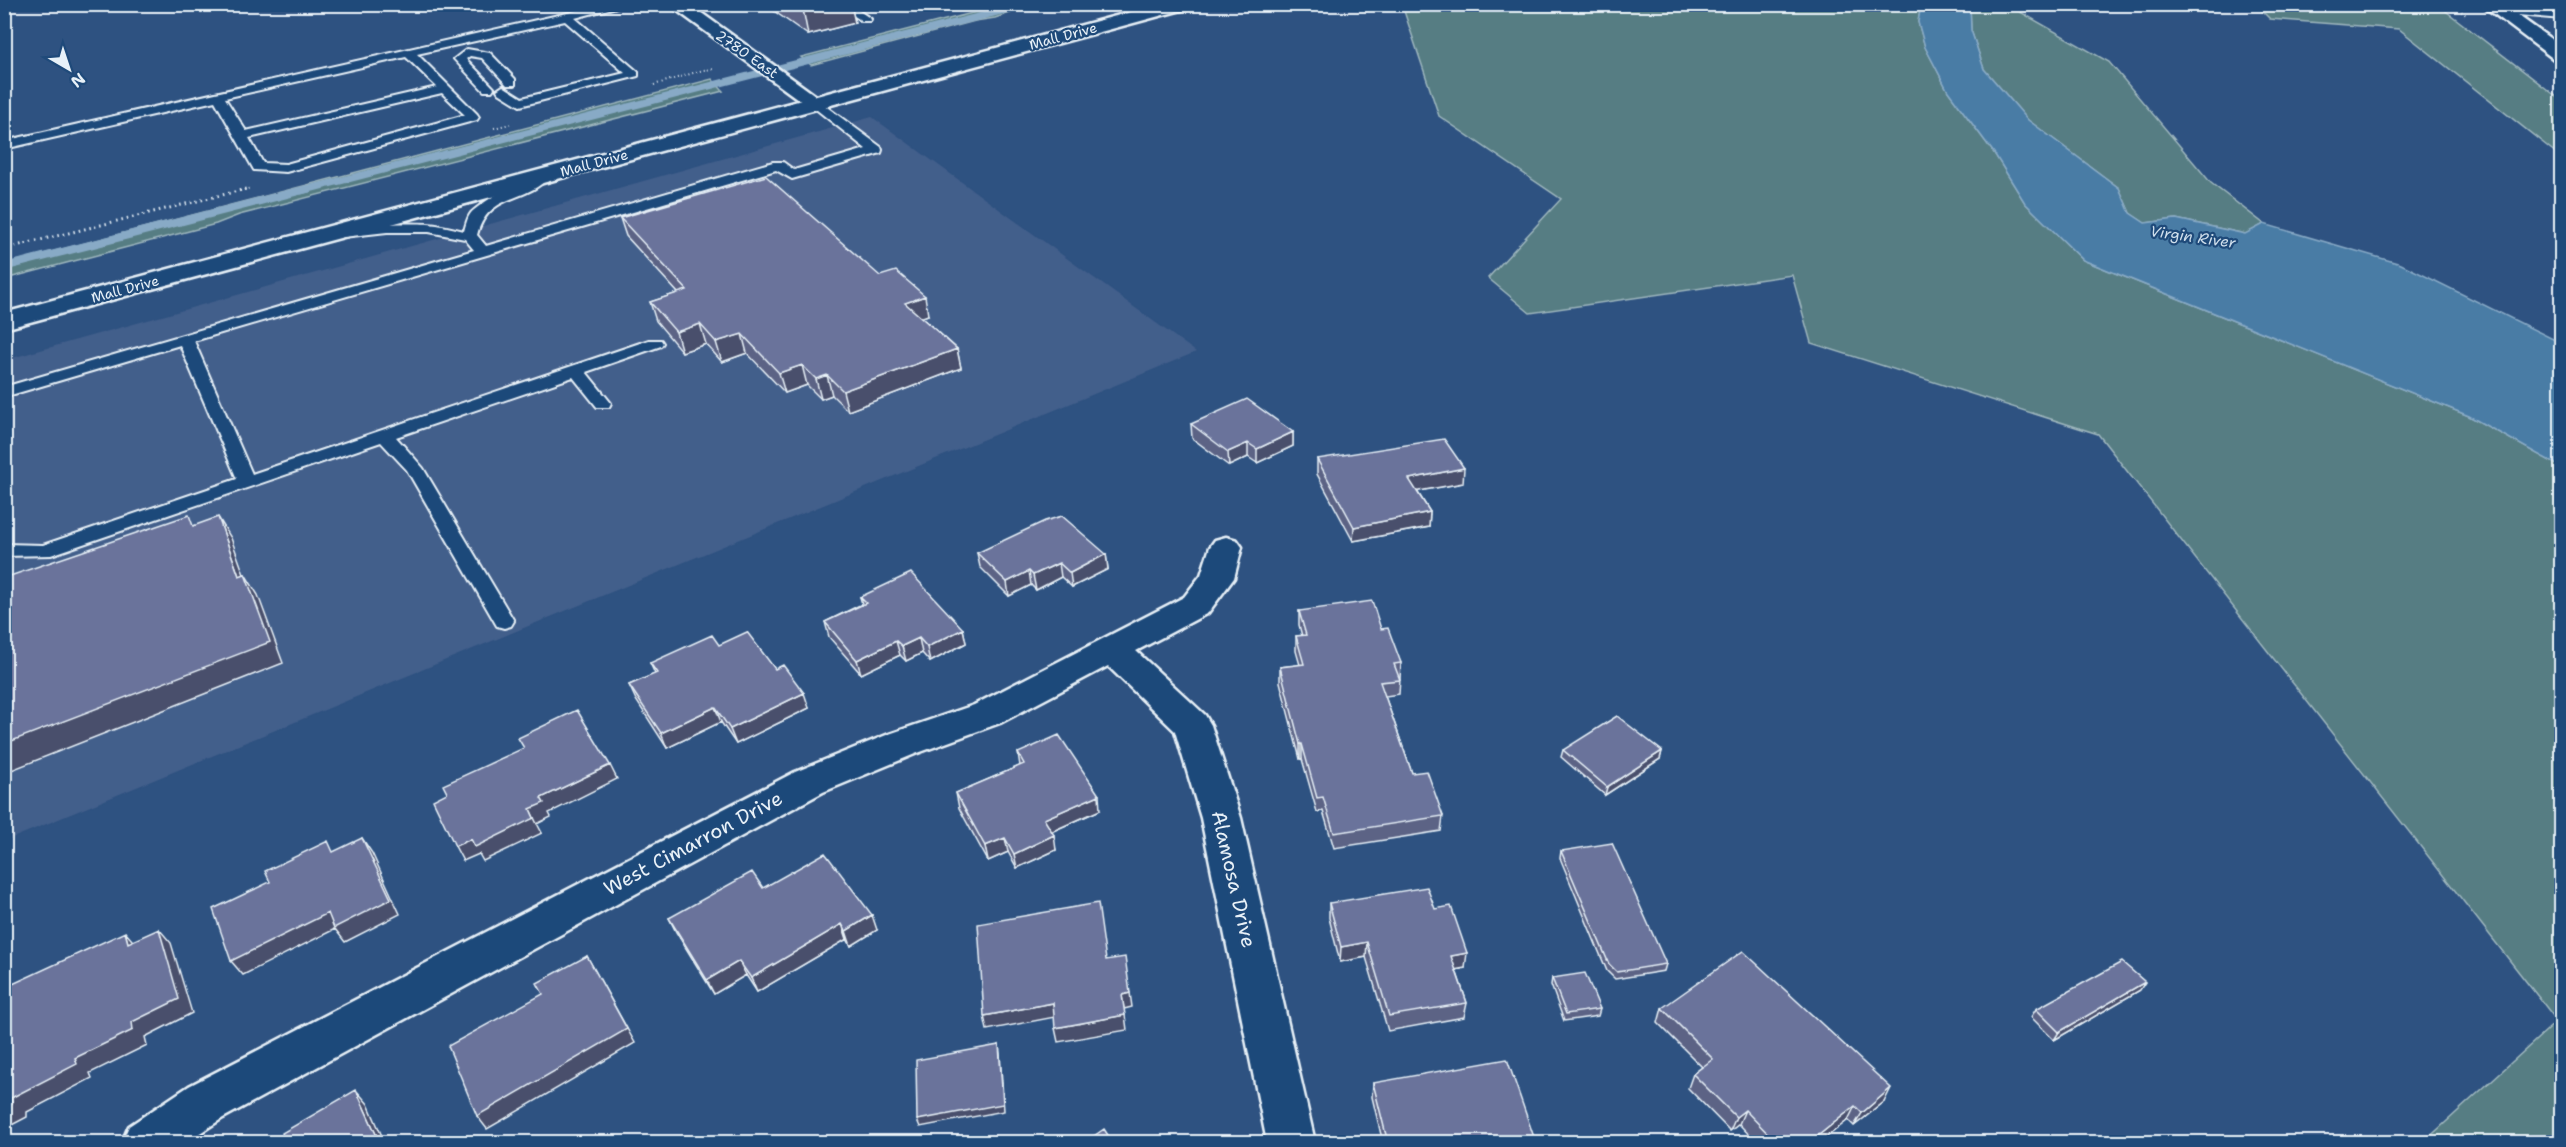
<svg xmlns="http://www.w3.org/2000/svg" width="2566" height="1147" font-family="'Shantell Sans',sans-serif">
<rect width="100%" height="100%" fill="#2e5281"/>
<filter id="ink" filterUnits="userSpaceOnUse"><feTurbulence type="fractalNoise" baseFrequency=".0167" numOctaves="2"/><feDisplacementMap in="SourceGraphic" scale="12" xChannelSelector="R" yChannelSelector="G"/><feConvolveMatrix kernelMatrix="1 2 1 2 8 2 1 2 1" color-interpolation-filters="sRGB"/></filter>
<g filter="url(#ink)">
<path fill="#435f8b" d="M872,117l324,235 -1191,489v-481z"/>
<path fill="#567d83" stroke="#9fb7be" stroke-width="1.5" d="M1007,4l49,1 -34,4 -27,9 -20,3 -164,44 -10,-8z
M1970,4l38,1 101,57 102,121 53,41 -18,10 -70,-15 -31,4 -15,-10 -11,-25 -91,-68 -44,-51 -13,-39z
M1402,5h519l-3,17 7,25 23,44 46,62 31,50 58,57 386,156 92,51v675h-137l133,-121 -459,-587 -287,-91 -19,-68 -262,38 -42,-35 73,-79 -122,-83z
M2256,5h182l123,95v57l-162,-128 -129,-10z
M712,79l11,12 -484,124 -23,9 -211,55v-15z"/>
<path fill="#487ba5" stroke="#88aac6" stroke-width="1.5" d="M1921,5h49l1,25 13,39 44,51 91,68 11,25 15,10 31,-4 69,15 19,-10 137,40 160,79v124l-92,-51 -386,-156 -58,-57 -31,-50 -46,-62 -23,-44 -7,-25z"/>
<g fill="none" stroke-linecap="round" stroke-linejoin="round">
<path stroke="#88aac6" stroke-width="7" d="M301,191l727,-187"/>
<path stroke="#88aac6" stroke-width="8" d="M4,267l303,-78"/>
<defs>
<path id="lane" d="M607,4h21l-53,14 63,54v4l-118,30 -21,-13 -2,-3 6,-4 19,12 103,-25 -60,-52 -148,33 60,60 2,3 -2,3 -191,52 -32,-2 -39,-69 -211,48v-8zM406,57l31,30 -191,44 -21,-33zM442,93l23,22 -179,49 -23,-1 -14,-25z
M836,4h13l22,15 -1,2h-8z
M907,4h12l1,2 -5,3z
M2499,8l63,5v6l-67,-6 -1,-2z
M467,49l23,4 25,26v6h-8l-25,-27 -12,-2 -4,3 28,29 -2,3h-8l-30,-32z
M816,99l65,48 1,3 -1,3 -89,26 -16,-9 -582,171 58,133 397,-134h12l2,3 -2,3 -75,26 25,31 -2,4h-12l-24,-30 -177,60 27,31 91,153 -3,5 -7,2 -7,-2 -90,-156 -26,-28 -330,113 -47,1v-12l39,1 194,-66 -57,-134 -176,52v-10l470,-137 -9,-11 -36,-7h-42l-44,5 -7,-4c9,-10 76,-10 92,-9 12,1 24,4 36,7 2,-6 3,-13 7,-18 11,-11 60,-41 75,-38l2,3c-23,25 -60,15 -71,57l9,11 287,-84h10l11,8 72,-21 -54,-43v-6z"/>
<path id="street" d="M668,4h21l137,99 -3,4 -7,2 -7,-2z
M1226,537l11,3 5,7 -8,31 -26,35 -72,38 69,64 6,10 30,93 74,324h-48l-66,-324 -26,-87 -67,-65 -108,57 -85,31 -92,38 -600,326 -37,24h-64l7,-16 60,-40 606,-314 94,-38 85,-29 210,-108 17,-22 9,-28 5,-7z"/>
<path id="secondary" d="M1161,4h31l-3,4 -1185,321v-16z
M2481,4h21l60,43v15l-7,-2z"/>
</defs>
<use href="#lane" stroke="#e8f1f8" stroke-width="4"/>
<use href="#street" stroke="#e8f1f8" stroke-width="5"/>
<use href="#secondary" stroke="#e8f1f8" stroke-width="5"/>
<path stroke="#e8f1f8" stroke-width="2" stroke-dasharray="1 3" stroke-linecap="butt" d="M2452,4l14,11
M654,85l49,-15 11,-1
M494,128l16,-4
M240,191l11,-3"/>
<path stroke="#e8f1f8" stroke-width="3" stroke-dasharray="1.5 4" stroke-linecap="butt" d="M4,249l242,-60"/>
<use href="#lane" fill="#1f4a7a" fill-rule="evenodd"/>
<use href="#street" fill="#1f4a7a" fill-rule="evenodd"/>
<use href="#secondary" fill="#1f4a7a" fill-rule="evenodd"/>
</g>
<path fill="#5b6385" stroke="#e8f1f8" stroke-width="1.5" d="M764,4h87l4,19 -47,12z
M620,218l260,58 48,39 -6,2 35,32 4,19 -113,43 -16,-16 -11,4 -14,-14 -22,8 -38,-40 -25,9 -16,-18 -24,8 -26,-31 -6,-19 28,-9 -52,-57z
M1191,424l102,8v14l-36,17 -9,-6 -19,9 -37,-28z
M1317,459l146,24 -46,8 13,21 -1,15 -76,14 -36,-67z
M977,553l129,1 2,15 -36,18 -11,-10 -25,13 -5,-5 -22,11 -29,-29z
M860,597l103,32 3,14 -36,19 -8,-9 -16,8 -6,-6 -39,19 -32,-37 -4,-15 37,-18z
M1299,611l82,18 20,34 -2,31 -14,2 27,77 31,43 -2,15 -107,17 -11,-37 -6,1 -15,-53h-2l-20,-77v-15l20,-2 -4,-14v-15h6l-3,-11z
M650,663l125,6 34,39 -73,36 -15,-22 -54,26 -31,-48 -7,-15 26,-11z
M1563,750l99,1 -2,8 -55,36 -44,-38z
M1018,753l82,57 -49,22 5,18 -39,18 -9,-16 -20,9 -29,-53 -3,-15 64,-27z
M1561,851l105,113 -2,7 -49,8 -8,-8 -47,-113z
M763,888l114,42 -26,16 -4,-7 -90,53 -11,-17 -32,19 -38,-62 -7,-14z
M1329,903l106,6 30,59 -9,2 11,33 -3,14 -76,14 -22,-74 -26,5 -11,-44z
M1552,978l48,31 -2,7 -34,5 -13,-36z
M2140,990l-86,50 -23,-23 5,-8z
M1662,1008l222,94 -30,24 -6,-6 -29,23h-62l-18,-19 -9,7 -42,-43 5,-14 9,-7 -44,-44z
M1373,1083l163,60h-153l-11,-46z"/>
<path fill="#4a506c" stroke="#e8f1f8" stroke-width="1.5" d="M822,4h29l4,19 -47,12 -5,-26z
M925,296l3,19 -19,7 -4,-19z
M700,324l6,20 -24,8 -6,-20z
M742,334l5,19 -25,9 -6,-20z
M957,349l4,19 -113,43 -5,-20z
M802,365l5,20 -22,8 -6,-20z
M827,375l5,20 -11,4 -5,-20z
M1293,432v14l-36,17v-14z
M1248,443v14l-19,9 -1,-14z
M1464,468l-1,15 -55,10 1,-14z
M1430,512l-1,15 -76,14 1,-14z
M218,517l13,21 21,59 -13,-21z
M1106,554l2,15 -36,18 -2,-14z
M1059,563l2,14 -25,13 -3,-15z
M1029,571l2,14 -22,11 -2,-14z
M245,574l13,21 25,68 -279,110v-29z
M963,629l3,14 -36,19 -3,-15z
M919,638l3,15 -16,8 -4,-15z
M896,641l4,14 -39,19 -4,-14z
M804,693l5,15 -73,36 -6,-15z
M715,707l6,15 -54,26 -6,-15z
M1300,744h2v15h-2z
M1662,751l-2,8 -55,36 2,-8z
M610,765l7,14 -68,34 2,4 -14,7 -7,-15 11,-11z
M1099,795l1,15 -54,24 -2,-15z
M534,818l8,15 -59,28 -4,-7 -16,7 -8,-15 16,-7z
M1054,835l2,15 -39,18 -3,-14z
M362,838l10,15 28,61 -55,28 -10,-13 -92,46 -12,-14z
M1005,838l3,14 -20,9 -3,-15z
M872,915l5,15 -26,16 -5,-15z
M842,924l5,15 -90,53 -6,-14z
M159,929l12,14 21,70 -47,24 2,8 -57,28 2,5 -65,34v5l-23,12v-22l7,-9 64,-40 57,-36z
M125,932l13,15 -10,-4z
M1367,942l-1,15 -26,5 1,-15z
M1467,953l-2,15 -16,3 2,-15z
M587,956l48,87 -148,86 -10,-13z
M739,961l7,14 -32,19 -7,-14z
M2145,982l-5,8 -86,50 5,-8z
M1130,993l2,14 -8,2 -2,-14z
M1053,1003l2,14 -68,13 -3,-14z
M1125,1015l2,15 -69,12 -3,-14z
M999,1045l1,8 4,58 -84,16 -3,-7z
M1891,1088l-7,14 -30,24 8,-13z
M356,1090l12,14 17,39h-5z
M1855,1106l-7,14 -29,23h-10z
M1745,1110l-6,14 -9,7 6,-14z"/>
<path fill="#6a739b" stroke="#e8f1f8" stroke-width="1.5" d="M795,4h27l-19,5z
M766,176l114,100 16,-5 29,25 -20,7 52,46 -114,42 -16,-16 -11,4 -14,-14 -23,8 -37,-39 -26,8 -16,-18 -24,8 -26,-30 37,-12 -67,-72z
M1247,399l46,33 -36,17 -9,-6 -20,9 -37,-28z
M1444,439l20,29 -55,11 21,33 -76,15 -37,-68z
M189,515l4,11 25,-9 21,59 6,-2 25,68 -266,102v-166z
M1062,516l44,38 -36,19 -11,-10 -26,12 -4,-4 -22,11 -30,-29 68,-32z
M911,573l52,56 -36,18 -8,-9 -17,8 -6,-5 -39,19 -32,-38 41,-19 -6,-6z
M1372,601l9,28 7,-1 13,35 -7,1 6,16 -20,2 32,91 15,-2 16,45 -109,17 -11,-36 -6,1 -15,-54h-2l-20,-77 24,-3 -8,-28 10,-1 -7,-24z
M747,632l28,37 8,-4 21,28 -74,36 -15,-22 -54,26 -32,-48 28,-12 -7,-10 62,-28 7,10z
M577,710l33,55 -69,33 3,5 -14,6 4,9 -59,29 -4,-8 -16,7 -22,-46 14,-7 -4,-8 81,-37 -6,-10z
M1617,716l45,35 -55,36 -44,-37z
M1059,735l40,60 -55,24 10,16 -40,19 -9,-16 -20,8 -29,-53 68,-29 -6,-11z
M362,838l29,61 -57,29 -6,-15 -97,48 -18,-52 57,-27 -5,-11 63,-30 5,11z
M1612,843l54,121 -49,8 -8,-8 -48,-113z
M825,853l47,62 -26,16 -4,-7 -91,54 -12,-17 -32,19 -38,-62 83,-46 11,16z
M1427,887l8,22 16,-3 16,47 -16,3 16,47 -78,13 -22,-74 -26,5 -12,-44z
M1098,903l8,57 19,-3 5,36 -8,2 3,20 -70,13 -2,-25 -69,13 -6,-92z
M159,929l20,70 -47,23 1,8 -58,28 2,6 -66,34 1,6 -8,3v-119l121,-56 3,11z
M1743,951l148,137 -29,25 -7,-7 -46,37h-32l-32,-33 -9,7 -43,-43 20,-15 -51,-51z
M587,956l40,73 -150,87 -29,-70 95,-52 -6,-11z
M2122,962l23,20 -86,50 -23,-23z
M1585,973l15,36 -34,5 -14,-36z
M999,1045l4,59 -86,16 -1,-60z
M1507,1059l29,84h-148l-15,-60z
M356,1090l24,53h-94l-4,-10z
M1104,1129l9,14h-29z"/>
</g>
<g text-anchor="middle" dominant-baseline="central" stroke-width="4.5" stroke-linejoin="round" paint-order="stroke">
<g font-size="14" fill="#e8f1f8" stroke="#1f4a7a">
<text transform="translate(1063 36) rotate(-15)">Mall Drive</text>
<text transform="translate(747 54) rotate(35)">2780 East</text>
<text transform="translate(594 163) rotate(-15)">Mall Drive</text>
<text transform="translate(125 289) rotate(-15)">Mall Drive</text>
</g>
<g font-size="15" font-style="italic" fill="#d0dfec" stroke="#1f4a7a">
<text transform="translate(2193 237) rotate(8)">Virgin River</text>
</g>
<g font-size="20" fill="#e8f1f8" stroke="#1f4a7a">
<text transform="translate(693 843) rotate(-28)">West Cimarron Drive</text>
<text transform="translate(1234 879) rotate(77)">Alamosa Drive</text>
</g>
</g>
<rect width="2566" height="1147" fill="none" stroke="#1f4a7a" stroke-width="24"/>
<rect x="12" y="12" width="2542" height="1123" fill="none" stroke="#e8f1f8" stroke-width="2" filter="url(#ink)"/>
<g transform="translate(69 69) rotate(141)" stroke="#1f4a7a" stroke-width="4.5" paint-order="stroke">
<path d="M0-4.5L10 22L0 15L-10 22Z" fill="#e8f1f8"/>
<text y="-9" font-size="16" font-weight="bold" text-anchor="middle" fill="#e8f1f8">N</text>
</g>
</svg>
